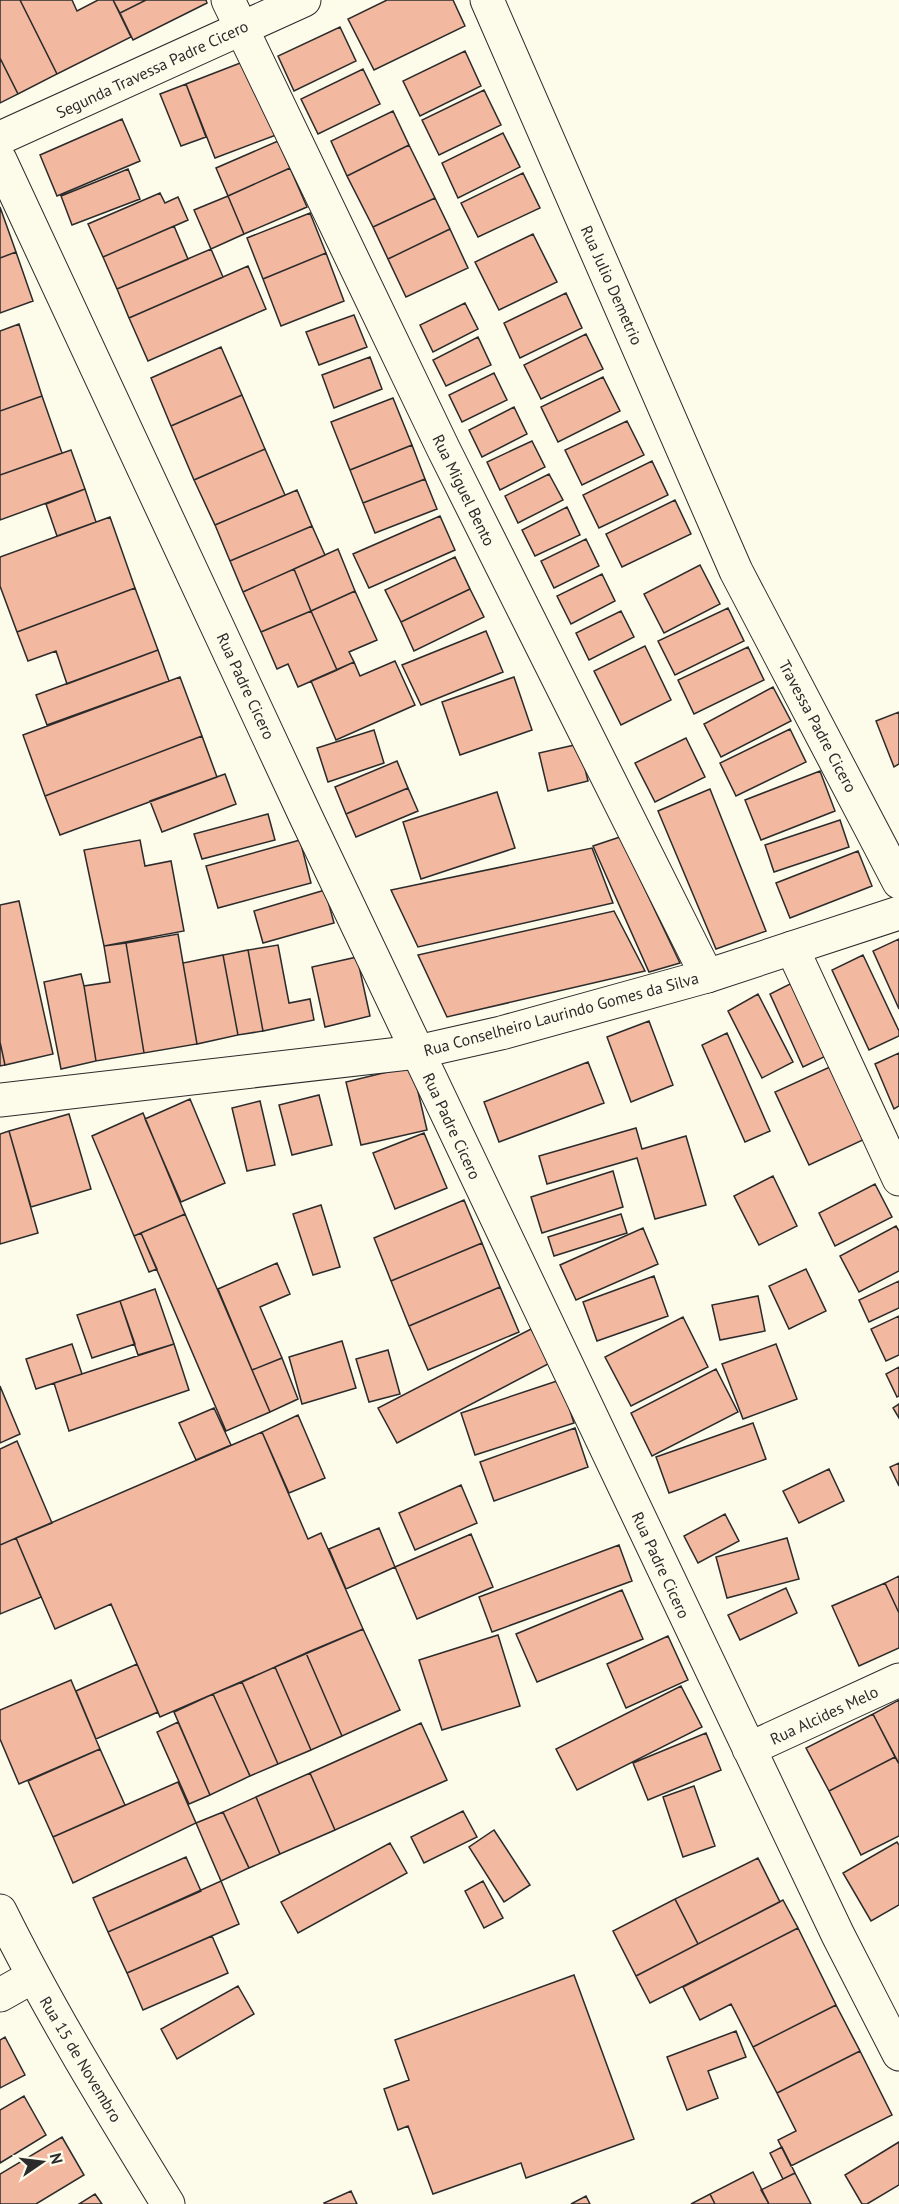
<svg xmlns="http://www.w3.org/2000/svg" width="899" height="2204" font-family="'PT Sans',sans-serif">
<rect width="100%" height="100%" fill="#fdfbea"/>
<path fill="#f2b8a0" stroke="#2b2b2b" stroke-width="1.5" d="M0,0h20l37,74 -39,20 -18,-36z
M20,0h52l5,11 21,-11h15l18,37 -74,37z
M113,0h33l-26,13z
M146,0h60l1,3 -74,37 -13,-27z
M387,0h66l12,26 -91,44 -26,-51z
M340,27l16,34 -62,30 -16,-35z
M465,51l16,35 -61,30 -17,-35z
M0,58l18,36 -18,9z
M248,60l28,75 -61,23 -29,-74z
M363,69l17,35 -62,30 -17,-35z
M186,84l20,53 -25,9 -21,-52z
M484,90l17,35 -62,30 -17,-35z
M393,111l16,34 -62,31 -16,-35z
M122,119l18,42 -83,35 -17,-41z
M503,133l17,34 -62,31 -16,-35z
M278,141l12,27 -62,28 -12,-28z
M409,145l26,53 -62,29 -26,-51z
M290,168l17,39 -63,27 -16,-38z
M128,169l12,30 -68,26 -11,-29z
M523,173l17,35 -62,29 -17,-34z
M160,193l5,10 13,-6 10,23 -85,37 -15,-33z
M228,196l16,38 -33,15 -17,-39z
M435,198l15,31 -62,30 -15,-32z
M0,207l16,45 -16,6z
M310,213l16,40 -63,26 -16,-41z
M174,226l14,33 -71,30 -14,-32z
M450,229l18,39 -62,29 -18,-38z
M533,234l24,48 -58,28 -24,-48z
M211,249l12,28 -94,41 -12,-29z
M16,252l17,49 -33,12v-55z
M326,253l18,48 -63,25 -18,-47z
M248,266l18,43 -118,52 -19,-43z
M566,293l16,35 -62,30 -16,-35z
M465,303l13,26 -45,23 -13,-27z
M354,315l13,32 -48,18 -13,-33z
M19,324l23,72 -42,15v-80z
M586,334l17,35 -62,30 -17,-34z
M478,337l13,28 -45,21 -13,-26z
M221,347l21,48 -71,31 -20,-48z
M370,357l12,32 -48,19 -12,-33z
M494,373l13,27 -45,22 -13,-27z
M603,377l17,34 -62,31 -17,-35z
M242,395l23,54 -71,31 -23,-54z
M42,396l20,57 -62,22v-64z
M393,398l19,47 -62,25 -19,-48z
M514,407l13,27 -45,23 -13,-27z
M627,421l17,34 -62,30 -17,-35z
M532,441l13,26 -45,23 -13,-28z
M412,445l13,34 -62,24 -13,-33z
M265,449l20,46 -70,30 -21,-45z
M71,450l14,39 -85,31v-45z
M652,461l16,34 -69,33 -16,-33z
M549,474l14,26 -45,23 -13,-27z
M425,479l12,30 -62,24 -12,-30z
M85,489l11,33 -39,14 -11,-32z
M297,490l15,36 -82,35 -15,-36z
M675,500l16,34 -69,33 -16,-33z
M567,507l13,28 -45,21 -13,-26z
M440,516l15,34 -86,38 -16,-34z
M110,517l25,71 -118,44 -17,-46v-29z
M312,526l13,29 -82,37 -13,-31z
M586,539l13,27 -45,22 -13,-27z
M338,549l17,42 -44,20 -17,-42z
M455,557l15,32 -69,33 -16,-32z
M700,565l20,39 -56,29 -20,-39z
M294,569l17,42 -50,21 -18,-40z
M602,574l13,27 -44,23 -14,-28z
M135,588l23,62 -91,34 -11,-33 -28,10 -11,-29z
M470,589l14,28 -70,34 -13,-29z
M355,591l22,49 -28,12 5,10 -17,8 -26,-59z
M728,608l16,33 -69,34 -17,-34z
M311,611l26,59 -39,17 -10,-23 -11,5 -16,-37z
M621,611l13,26 -45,23 -13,-27z
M486,631l17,41 -82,33 -19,-40z
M645,646l26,54 -50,25 -27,-54z
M748,647l16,33 -70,34 -16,-34z
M158,650l11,31 -122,44 -11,-30z
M395,661l20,44 -79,35 -25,-59 43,-19 6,14z
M180,677l22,59 -157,60 -22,-61z
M514,677l18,53 -72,25 -18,-53z
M773,687l18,34 -70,36 -17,-33z
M899,712v52l-5,3 -18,-46z
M790,729l16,33 -70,34 -16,-33z
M374,730l10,33 -56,19 -11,-34z
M202,736l15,41 -157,58 -15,-39z
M686,738l19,39 -50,25 -20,-39z
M579,744l9,37 -40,10 -9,-38z
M397,761l11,27 -62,26 -11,-27z
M820,771l15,40 -74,29 -16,-40z
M225,774l11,30 -74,28 -12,-31z
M408,788l10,23 -62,26 -10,-23z
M710,789l56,142 -50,18 -58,-138z
M497,792l18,56 -94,31 -18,-57z
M268,814l7,26 -73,19 -8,-25z
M840,820l9,27 -75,25 -9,-27z
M620,837l60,126 -31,9 -56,-126z
M140,840l5,26 26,-5 13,70 -80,15 -20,-96z
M300,840l11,43 -93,25 -12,-42z
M592,848l21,55 -195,44 -27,-57z
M858,851l14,35 -82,32 -14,-35z
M325,890l9,33 -71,20 -9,-32z
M19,901l34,153 -48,11 -5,-23v-137z
M614,911l31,60 -198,46 -29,-62z
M178,934l19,110 -53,9 -18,-110z
M899,939v70l-26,-58z
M126,943l18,110 -48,8 -12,-75 26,-4 -6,-36z
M278,945l11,58 21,-4 4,21 -51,11 -15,-81z
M248,950l15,81 -25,4 -15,-80z
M223,955l15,80 -41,9 -14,-81z
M863,955l36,76v5l-30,14 -37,-80z
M357,957l13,59 -45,11 -13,-60z
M81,974l3,12 12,75 -35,8 -17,-87z
M792,983l34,73 -23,11 -33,-73z
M758,994l35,68 -31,16 -34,-67z
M649,1021l24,64 -42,17 -24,-65z
M727,1033l43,98 -25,11 -43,-97z
M0,1042l5,23 -5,1z
M899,1053v53l-5,3 -19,-45z
M588,1062l16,41 -105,39 -15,-40z
M412,1066l15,64 -66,15 -15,-63z
M832,1066l33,73 -56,26 -34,-73z
M319,1095l13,50 -40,10 -13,-50z
M190,1099l35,84 -44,19 -36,-83z
M260,1101l15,64 -28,6 -15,-63z
M143,1113l42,101 -51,22 -42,-100z
M69,1114l22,75 -60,18 -22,-76z
M636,1128l6,21 44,-13 20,69 -51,14 -18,-61 -90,26 -8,-28z
M9,1131l29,102 -38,11v-110z
M424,1133l23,55 -52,21 -22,-56z
M613,1171l10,36 -81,26 -11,-36z
M773,1176l24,50 -38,19 -25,-49z
M875,1184l17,33 -57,29 -16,-33z
M464,1200l18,43 -91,38 -17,-43z
M321,1205l19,62 -27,8 -20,-61z
M185,1214l85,198 -44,19 -85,-198z
M621,1214l6,19 -73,23 -6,-19z
M896,1226l3,5v40l-40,21 -19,-36z
M643,1228l15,36 -82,36 -16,-35z
M141,1233l16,36 -8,3 -15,-36z
M482,1243l18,44 -91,39 -18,-45z
M277,1263l13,31 -30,13 22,51 -30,12 -34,-81z
M806,1269l20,42 -37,18 -20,-43z
M654,1276l14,40 -71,25 -14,-39z
M899,1281v27l-30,14 -10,-22z
M500,1287l19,45 -91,38 -19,-44z
M155,1289l19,55 -36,11 -18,-54z
M758,1296l7,35 -45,9 -8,-35z
M120,1301l15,43 -43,14 -15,-43z
M899,1316v39l-13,6 -15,-32z
M683,1317l25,50 -77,39 -26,-49z
M531,1329l19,34 -153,80 -19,-35z
M342,1341l14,47 -54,16 -13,-47z
M72,1344l10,30 -46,15 -10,-30z
M174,1344l15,46 -120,41 -15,-48z
M776,1344l21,55 -54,20 -21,-55z
M388,1350l12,44 -31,8 -13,-43z
M282,1358l16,41 -28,13 -18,-42z
M899,1367v29l-2,1 -11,-23z
M716,1369l22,43 -86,44 -21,-43z
M560,1380l14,43 -99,32 -14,-42z
M0,1386l20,48 -20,9z
M899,1404v14l-6,-10z
M214,1408l17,37 -35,15 -17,-37z
M298,1415l27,63 -36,15 -27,-61z
M753,1423l13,36 -97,34 -13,-36z
M575,1428l13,39 -94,34 -14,-39z
M262,1432l46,107 13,-6 42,96 -203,88 -49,-113 -56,25 -39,-91z
M17,1441l35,82 -52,22v-96z
M899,1463v23l-9,-19z
M829,1469l15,32 -45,22 -16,-32z
M461,1485l16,38 -62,27 -16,-37z
M725,1514l14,27 -41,22 -14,-27z
M379,1528l16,39 -49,22 -17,-40z
M471,1534l22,53 -76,32 -22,-52z
M16,1538l25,59 -41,17v-69z
M787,1538l12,41 -72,19 -11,-41z
M619,1545l13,36 -140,51 -13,-35z
M899,1576v37l-14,-30z
M885,1583l14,30v35l-40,18 -27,-60z
M786,1588l11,25 -57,27 -12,-25z
M622,1590l21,49 -106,43 -21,-48z
M363,1629l37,81 -58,26 -36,-83z
M498,1635l22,71 -78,24 -23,-70z
M668,1636l20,44 -62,28 -19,-44z
M306,1653l36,83 -31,14 -36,-83z
M137,1664l21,48 -62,27 -20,-48z
M275,1667l36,83 -33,14 -36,-82z
M71,1680l29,69 -81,35 -19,-45v-29z
M242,1682l36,82 -28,12 -37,-82z
M681,1686l21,41 -125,63 -21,-41z
M213,1694l37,82 -40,19 -36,-83z
M899,1700v64l-26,-50z
M873,1714l22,43 -66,34 -23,-43z
M178,1722l32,73 -21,9 -32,-72z
M421,1723l26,57 -112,50 -25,-57z
M706,1733l15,37 -73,30 -15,-37z
M100,1749l25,56 -72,32 -25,-56z
M895,1757l4,7v72l-38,19 -32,-64z
M310,1773l25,57 -55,24 -24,-57z
M178,1782l18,41 -123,60 -20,-46z
M694,1786l21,60 -32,11 -20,-60z
M256,1797l24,57 -31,14 -26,-56z
M463,1811l14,26 -53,26 -13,-26z
M223,1812l26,56 -28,13 -25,-58z
M494,1830l36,55 -26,17 -35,-55z
M897,1842l2,3v60l-28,16 -28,-48z
M390,1843l17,30 -109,60 -17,-31z
M186,1857l15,34 -93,41 -15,-34z
M758,1858l22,44 -82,42 -23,-45z
M221,1881l18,43 -112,49 -19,-41z
M483,1881l20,37 -19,10 -19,-37z
M675,1899l23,45 -62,32 -23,-45z
M783,1900l15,28 -148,75 -14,-27z
M798,1928l38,77 -83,42 -22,-43 -31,16 -17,-33z
M212,1936l16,37 -85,37 -16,-37z
M574,1975l60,164 -108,39 -5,-15 -88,31 -25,-68 -10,4 -14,-41 25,-9 -14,-40z
M238,1986l16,28 -77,45 -16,-30z
M836,2005l24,46 -83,42 -24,-46z
M736,2031l10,26 -38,14 10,27 -31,12 -20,-53z
M5,2037l20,38 -25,13v-48z
M860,2051l32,64 -101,51 -13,-26 18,-9 -19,-38z
M24,2096l22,39 -46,28v-53z
M62,2137l22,38 -48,29h-36v-30z
M899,2142v43l-32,19h-5l-17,-29z
M782,2147l13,26 -12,6 -13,-26z
M753,2172l16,32h-54l-5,-10z
M795,2173l16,31h-42l-8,-14z
M351,2191l6,13h-32l-1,-1z
M95,2194l7,10h-23z
M710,2194l5,10h-24z
M586,2196l4,8h-19z"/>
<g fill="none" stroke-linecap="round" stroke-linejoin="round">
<defs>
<path id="street" d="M228,0l215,448 264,528
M487,0l249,571 163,311
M0,138l304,-138
M0,160l306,657 532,1118 61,119
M792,948l107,231
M749,1749l150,-69
M0,1995l32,-18"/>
<path id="secondary" d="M0,1100l417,-48 84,-19 206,-57 192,-63
M0,1911c50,101 109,197 168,293"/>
</defs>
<use href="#street" stroke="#2b2b2b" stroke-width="35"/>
<use href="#secondary" stroke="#2b2b2b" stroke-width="35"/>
<use href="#street" stroke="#fdfbea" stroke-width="33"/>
<use href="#secondary" stroke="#fdfbea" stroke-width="33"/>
</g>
<g text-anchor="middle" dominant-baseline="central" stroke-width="4.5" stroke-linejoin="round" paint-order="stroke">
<g font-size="16" fill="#2b2b2b" stroke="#fdfbea">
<text transform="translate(152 69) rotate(-25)">Segunda Travessa Padre Cicero</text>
<text transform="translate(612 285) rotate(66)">Rua Julio Demetrio</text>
<text transform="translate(464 490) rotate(64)">Rua Miguel Bento</text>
<text transform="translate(246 686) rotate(65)">Rua Padre Cicero</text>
<text transform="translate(818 726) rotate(62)">Travessa Padre Cicero</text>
<text transform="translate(561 1014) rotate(-15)">Rua Conselheiro Laurindo Gomes da Silva</text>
<text transform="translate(452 1126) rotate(65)">Rua Padre Cicero</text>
<text transform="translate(661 1565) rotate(65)">Rua Padre Cicero</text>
<text transform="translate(824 1715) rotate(-25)">Rua Alcides Melo</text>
<text transform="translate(81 2059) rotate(59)">Rua 15 de Novembro</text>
</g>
</g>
<g transform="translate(42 2162) rotate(76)" stroke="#fdfbea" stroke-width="4.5" paint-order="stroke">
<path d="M0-4.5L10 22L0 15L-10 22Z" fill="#2b2b2b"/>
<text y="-9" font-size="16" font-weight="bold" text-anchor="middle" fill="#2b2b2b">N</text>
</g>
</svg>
